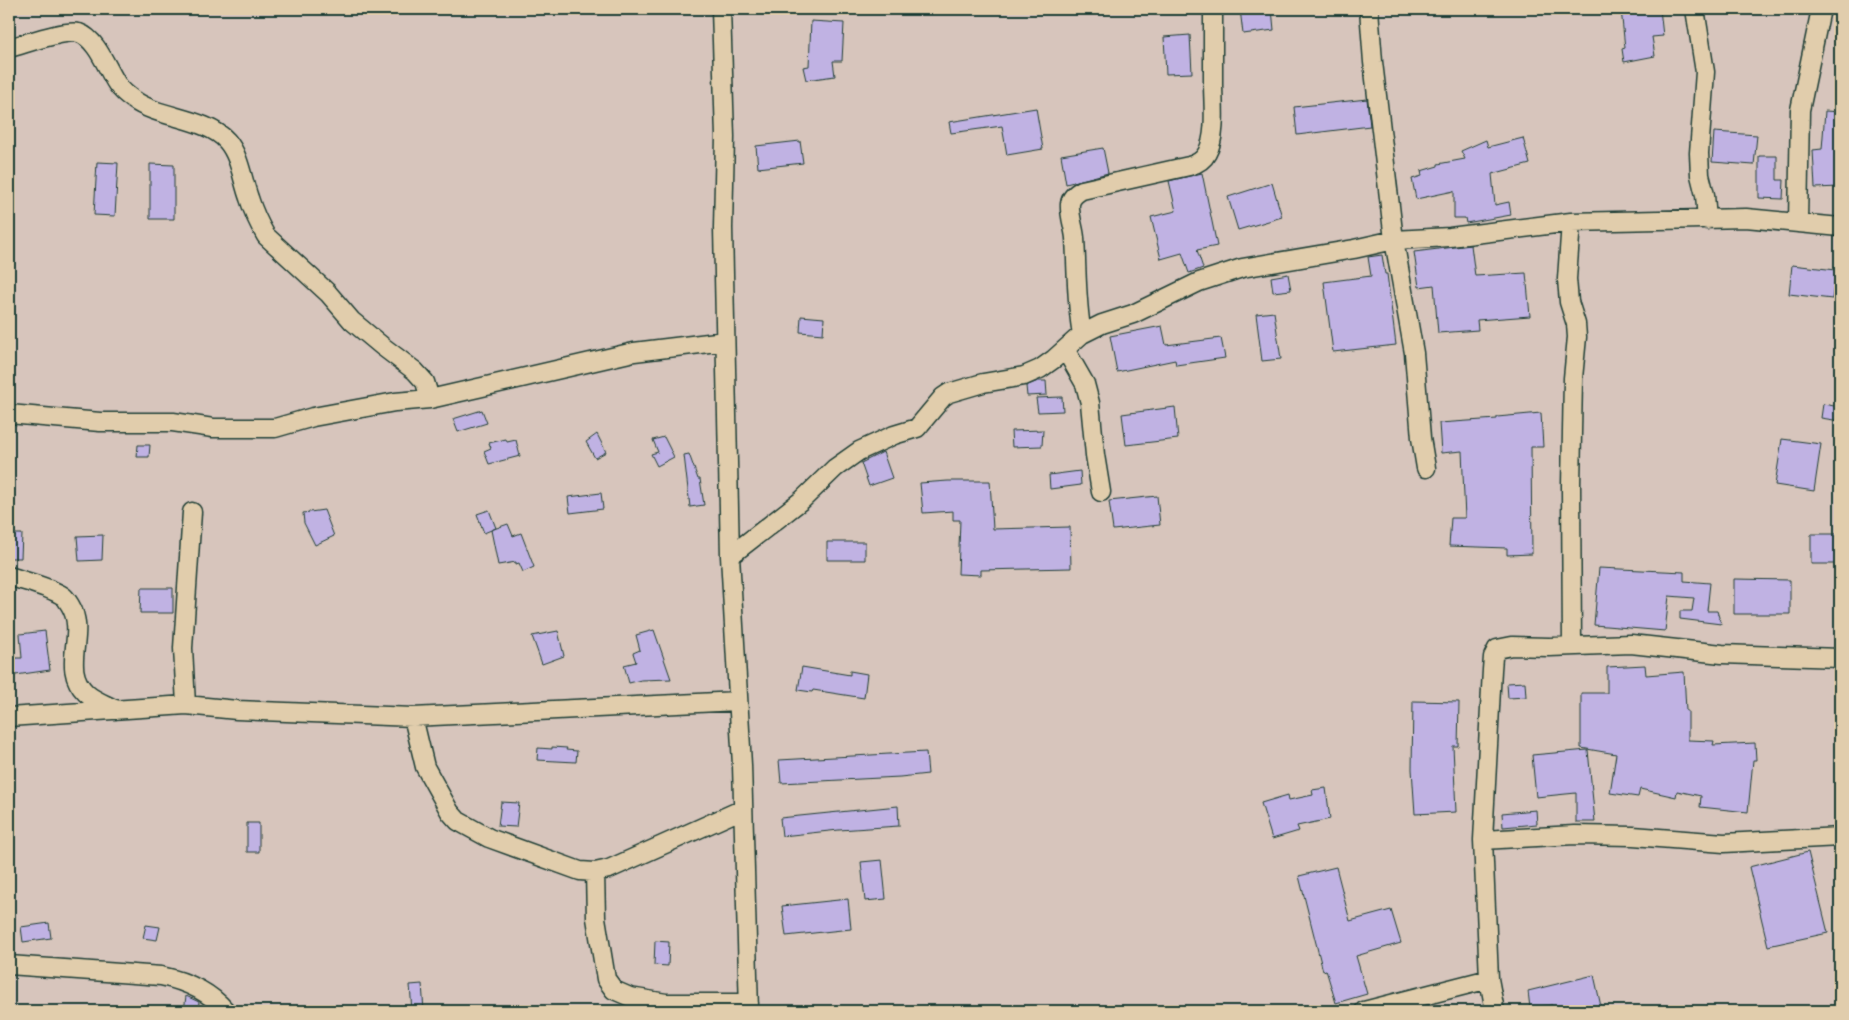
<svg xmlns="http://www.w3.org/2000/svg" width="1849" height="1020" font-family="'Comic Neue',sans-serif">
<rect width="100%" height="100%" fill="#d7c5bc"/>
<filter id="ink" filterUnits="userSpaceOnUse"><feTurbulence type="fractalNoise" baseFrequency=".02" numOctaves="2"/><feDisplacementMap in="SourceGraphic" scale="10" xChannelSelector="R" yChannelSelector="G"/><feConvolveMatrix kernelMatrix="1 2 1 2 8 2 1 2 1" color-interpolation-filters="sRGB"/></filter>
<g filter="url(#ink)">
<path fill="#c0b2e3" stroke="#1f3d34" d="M1240,9h32l2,21 -31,4z
M1621,9h39l3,27 -11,1 3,19 -31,6 -2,-13 3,-1z
M811,21l33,2 -2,38h-9l2,15 -29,4 -3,-13 6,-1z
M1190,35l2,38 -26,1 -2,-37z
M1367,99l3,27 -73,9 -3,-28z
M1036,108l7,41 -36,6 -5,-29 -51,7 -2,-11z
M1825,111l15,1v75l-25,1 -2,-38 9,-1z
M1714,132l43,3 -3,30 -42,-3z
M1523,138l7,26 -38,10 3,31 14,-3 2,13 -45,8 -1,-5h-11v-27l-38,8 -4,-20 10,-3 -1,-5 17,-5v-2l27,-5 -4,-8 25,-11 2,7z
M800,141l3,22 -45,5 -2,-22z
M1103,148l5,25 -42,11 -5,-29z
M1759,156h18v24h7l-1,19 -24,-1z
M97,162l21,1 -3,53 -21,-1z
M150,164l24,1v54h-24z
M1202,173l15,73 -20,4 6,18 -14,5 -7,-20 -21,6 -10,-42 25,-6 -7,-30z
M1272,183l10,34 -44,13 -10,-33z
M1471,245l4,31 51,-3 4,43 -53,4 1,10 -40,3 -4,-48 -15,2 -5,-35z
M1382,255l3,19h2l9,71 -63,7 -9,-70 47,-6 -3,-19z
M1792,265l44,5 -4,29 -43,-5z
M1288,274l3,16 -18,2 -2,-15z
M1274,312l7,47 -19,2 -6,-47z
M801,316l23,2 -1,16 -23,-2z
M1162,326l4,19 55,-7 4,20 -49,7 -1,-5 -58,12 -7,-36z
M1038,381h8l1,14 -20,1 -1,-10z
M1062,397l1,14 -25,1 -2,-14z
M1823,404l17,3v14l-19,-3z
M1175,407l3,32 -52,6 -4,-31z
M482,410l5,13 -29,9 -5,-13z
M1541,413l2,34h-12l1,107 -25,1v-7l-58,-2 2,-28h14l-3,-67 -21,2 -2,-30 58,-4v-2z
M1043,430l-1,16 -30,1 -1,-16z
M597,434l9,18 -11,6 -9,-16z
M664,437l10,20 -17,9 -6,-12 7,-2 -5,-12z
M506,439l1,3 9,-2 4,16 -31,8 -5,-13 7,-3 -2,-5z
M1782,439l39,5 -7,47 -39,-6z
M138,445h12l-1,12h-12z
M883,452l9,26 -23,8 -8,-23z
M689,454l9,25h2l4,26 -14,2 -6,-52z
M1080,471l1,14 -31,4 -1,-14z
M948,481h42l3,48 77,-2 1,41 -90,2v5l-23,-1 2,-54h-7v-9l-30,2 -3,-30z
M601,493l2,16 -33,4 -2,-16z
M1157,496l3,29 -47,5 -4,-29z
M324,510l10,26 -19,9 -11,-22 -1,-10z
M489,510l7,18 -12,5 -7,-19z
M508,524l5,12 8,-3 13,34 -11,5 -4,-9 -3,1v-2l-18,3 -7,-35z
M9,534h13l-1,24h-12z
M1811,534h29v30h-29z
M103,535l-1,25 -23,1 -2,-25z
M827,542h38v18h-38z
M1599,568l85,4v9l26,2 -3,28h10l4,13 -41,-5v-8h12l2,-13 -25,-2 -4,35 -71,-6z
M1734,579l56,1v34h-56z
M141,588h32v25h-33z
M654,630l17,49 -30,1 -12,3 -5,-18 12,-3 -3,-9 7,-3 -4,-15z
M45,631l5,39 -41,6v-18h13l-2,-24z
M558,631l6,25 -22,8 -10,-28z
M1645,665l1,10 38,-3 2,39h2v29l26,1 -1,4 42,-2 1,17h-3l-5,52 -48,-5 1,-11 -24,-5 -1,6 -36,-8 -2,8 -28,-4 6,-39 -35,-6v-55h26v-26z
M802,667l48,8v-4l17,3 -3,24 -51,-8 -1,2 -14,-2z
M1525,682l1,15 -18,1 -1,-15z
M1413,701l46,1 -1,44h-5l3,66 -41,2 -3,-45z
M552,747l15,1 -1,2 11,1 -1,11 -39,-2 1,-12 14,1z
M1588,750l7,72h-19v-29l-40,4 -4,-42z
M926,752l2,22 -28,3 -119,6 -2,-23z
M1326,788l4,31 -33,7 2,5 -27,8 -11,-36 27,-8 1,5 24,-5 -1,-5z
M501,802l18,1 -3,24 -18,-1z
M898,806l1,20 -60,4 -57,6 -2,-18z
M1536,810l1,14 -34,3 -1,-14z
M247,823h12v29h-12z
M1808,852l20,81 -60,13 -19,-79z
M882,860l4,39 -21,2 -4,-39z
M1336,867l14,54 41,-11 10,33 -45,13 11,38 -31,9 -10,-33 -3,1 -24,-95z
M848,899l3,30 -65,7 -4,-30z
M49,923l2,15 -28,4 -2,-15z
M146,925l14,2 -3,13 -14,-2z
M655,941l14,1 -1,24 -14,-1z
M1594,975l8,36h-48l-2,-6 -22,3 -2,-17z
M422,984l2,27h-12l-2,-26z
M186,996l13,6 -1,9h-14z"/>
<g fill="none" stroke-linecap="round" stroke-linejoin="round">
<defs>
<path id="minor" d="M721,9l4,128 -2,91 7,328 12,209 7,246
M1369,9l4,53 21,178 56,-3 121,-15 175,-4 94,9
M1695,9l10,63 -6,81 1,22 5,20 2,25
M9,48c16,-4 56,-19 70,-15 18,6 28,36 38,51 4,6 11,12 17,16 24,18 73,18 93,41 13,15 15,38 22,57 4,13 10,26 17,38l62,57 24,28 30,25 33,25 10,11 5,17
M1571,222l-4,57 2,23 7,22 1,13 -4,41 -2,108 1,160
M1798,223l2,-113 21,-101
M1082,334c-6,-32 -5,-63 -7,-96 -1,-11 -6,-23 -5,-34 1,-7 6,-11 12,-14l107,-24c8,-2 14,-5 18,-13 10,-18 6,-50 6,-70 0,-25 0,-49 0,-74
M1065,349l20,35 5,19 5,52 6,37
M9,414l91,8h73l40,6h62l38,-11 82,-15 35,-3 204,-47 91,-11
M730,556l72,-56 33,-32 24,-17 35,-16 23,-7 26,-31 6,-4 34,-10 41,-7 16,-7 14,-10 28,-25 20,-10 31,-10 66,-32 43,-14 112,-19 40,-9 20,113 7,85 5,30
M9,576c17,6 39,10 54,20 3,2 5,6 7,9 18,29 -11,62 16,88 7,7 21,12 30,17
M186,705l-3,-57 9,-136
M9,717l177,-12 51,5 176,7 325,-16
M413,717l12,50 25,45 8,9 31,17 91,33 15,1 14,-3 134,-60
M1483,840l9,-170 1,-13 4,-8 15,-3 37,1 82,-3 91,10 118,4
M595,872l1,46 10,61 8,11 16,7 36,6h83
M9,965l152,11c24,5 48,15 65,35
M1364,1011l125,-32
M1495,1011l-6,-32 -6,-139 92,-5 58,1 91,7 116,-6"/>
</defs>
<use href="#minor" stroke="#1f3d34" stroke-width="21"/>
<use href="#minor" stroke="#e1cdac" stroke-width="18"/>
</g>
</g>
<rect width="1849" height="1020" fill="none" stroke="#e1cdac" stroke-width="30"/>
<rect x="15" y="15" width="1819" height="990" fill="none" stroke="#1f3d34" stroke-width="2" filter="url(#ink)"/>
</svg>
